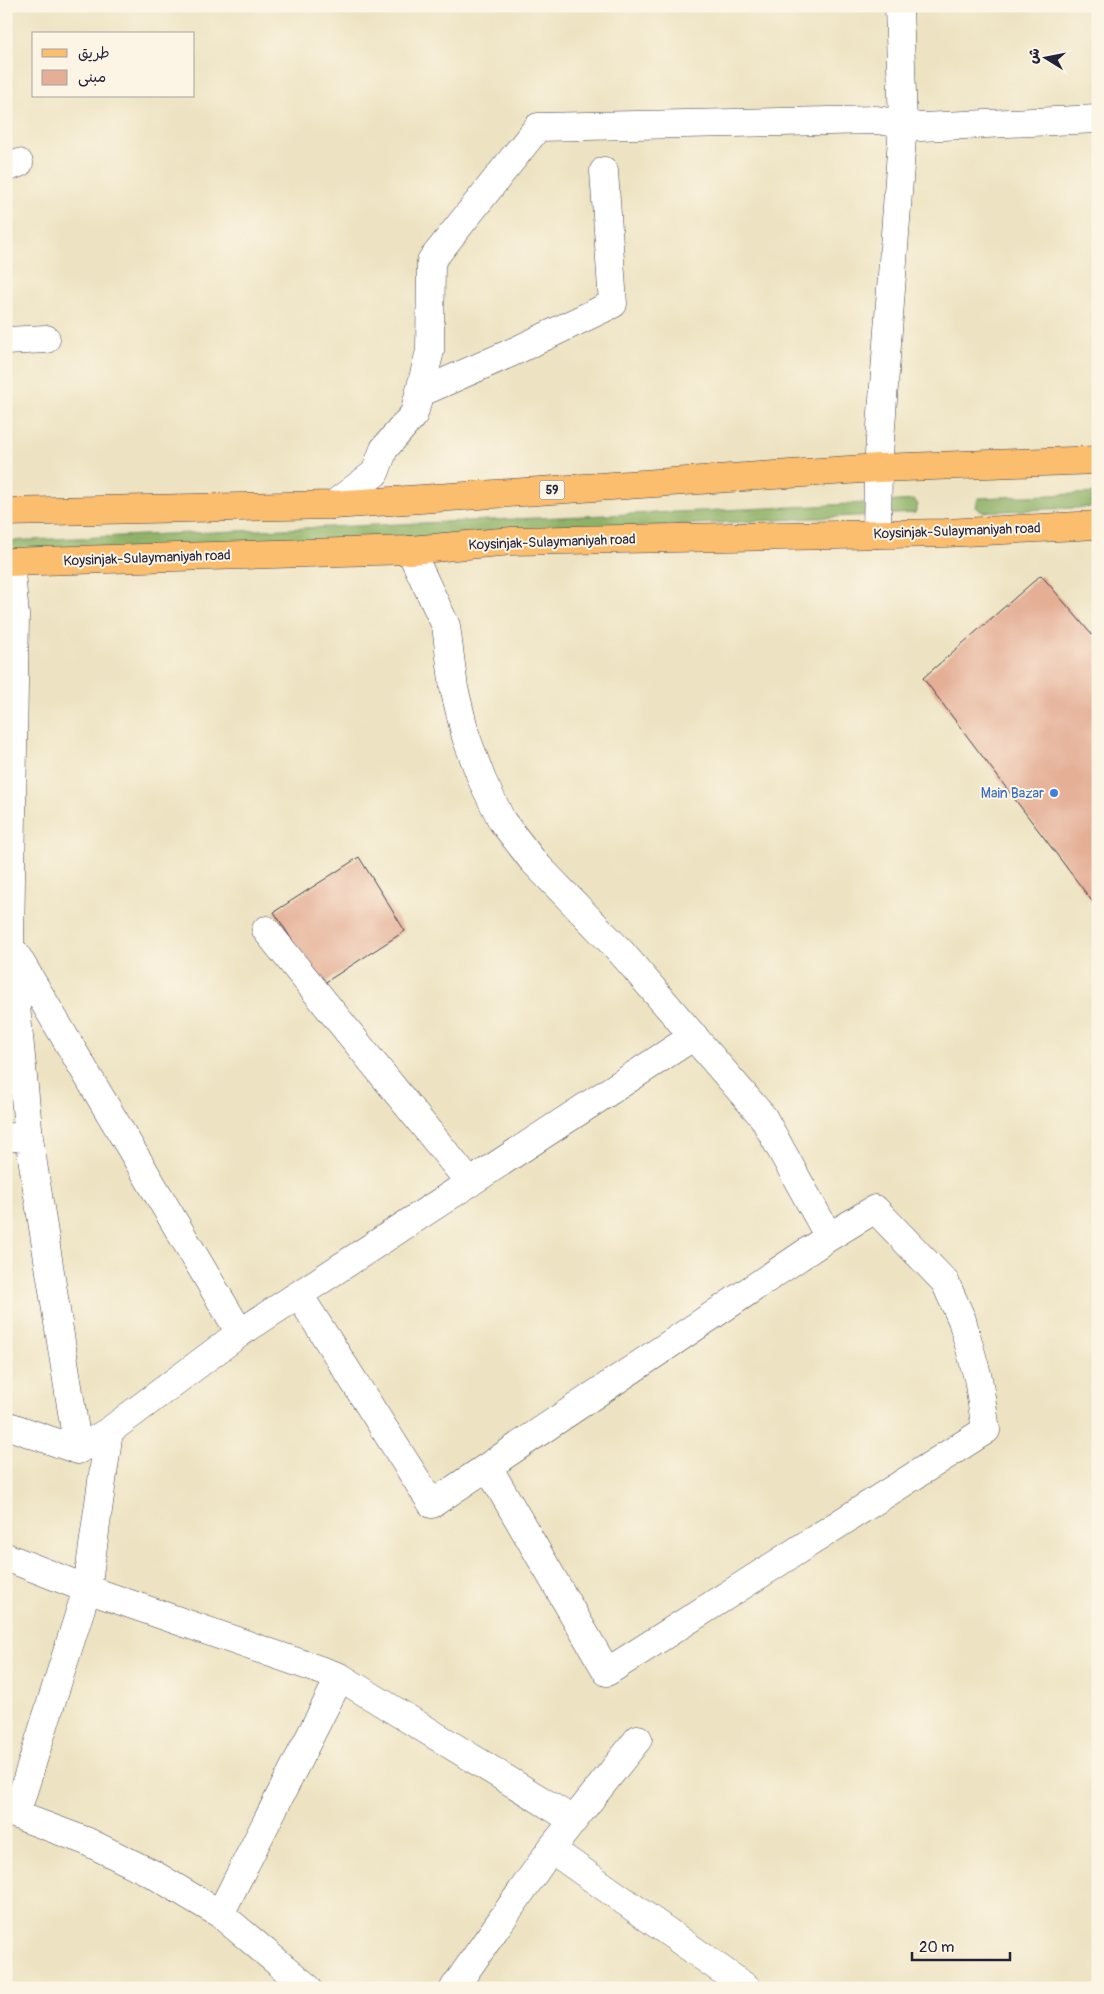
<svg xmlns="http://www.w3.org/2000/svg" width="1104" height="1994" font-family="Pangolin,'Playpen Sans Arabic',sans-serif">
<rect width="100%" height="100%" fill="#fcf5e5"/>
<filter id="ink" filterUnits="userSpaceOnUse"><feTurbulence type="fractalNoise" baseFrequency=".02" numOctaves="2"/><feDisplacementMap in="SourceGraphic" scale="10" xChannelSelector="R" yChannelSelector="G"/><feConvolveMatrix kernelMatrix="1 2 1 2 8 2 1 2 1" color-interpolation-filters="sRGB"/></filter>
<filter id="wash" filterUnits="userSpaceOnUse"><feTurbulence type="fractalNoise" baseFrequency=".0096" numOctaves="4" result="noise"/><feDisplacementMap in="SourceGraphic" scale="20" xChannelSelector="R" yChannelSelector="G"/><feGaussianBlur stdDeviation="1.12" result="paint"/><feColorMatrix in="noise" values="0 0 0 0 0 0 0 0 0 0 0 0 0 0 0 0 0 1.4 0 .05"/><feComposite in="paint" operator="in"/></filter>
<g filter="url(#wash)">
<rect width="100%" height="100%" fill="#ede3c2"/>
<path fill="#8fb267" stroke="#586a51" d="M1098,493v14l-116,5 -6,-5 2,-9z
M915,500l3,5 -3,8 -336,17 -573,25v-14l808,-35z"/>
<g id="blocks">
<path fill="#e5af96" d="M1041,575l57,67v267l-175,-231z
M359,857l46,74 -84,54 -47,-73z"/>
</g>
</g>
<g filter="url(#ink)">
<use href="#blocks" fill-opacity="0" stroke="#403f4f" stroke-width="1"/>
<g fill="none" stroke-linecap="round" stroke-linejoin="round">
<defs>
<path id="minor" d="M6,168l13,-5
M6,341l40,-2
M420,393l95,-42 98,-47 -9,-133
M333,505l42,-32 9,-24 30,-35 16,-63 1,-90 107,-134 339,-7 44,7 177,-8
M877,534l1,-66 25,-344 -4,-118
M410,550l36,76 8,62 12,49 16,43 20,41 31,40 88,91 142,165 66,120
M10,562l5,53 -5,330 19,193 49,312
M266,930l204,253
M15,953l225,380
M6,1137l23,1
M299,1295l133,209 397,-267 46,-28 70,73 17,38 16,58 8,52 -379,242 -119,-205
M6,1425l72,25
M78,1450l31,-19 131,-98 454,-297
M6,1557l81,32 253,88 -120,237
M340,1677l233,143
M6,1811l80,30 67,33 67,40 88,74
M16,1814l71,-225 22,-158
M551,1849l196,139
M454,1988l97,-139 87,-110"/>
<path id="major" d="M6,512l327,-7 545,-37 220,-8
M6,562l404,-12 102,-9 433,-8 153,-8"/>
</defs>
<use href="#minor" stroke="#403f4f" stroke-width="29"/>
<use href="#major" stroke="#403f4f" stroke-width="29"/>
<use href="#minor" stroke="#fff" stroke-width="28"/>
<use href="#major" stroke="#fbbd6e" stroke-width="28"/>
</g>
</g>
<circle fill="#3f7fe0" stroke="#fcf5e5" stroke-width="2" cx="1054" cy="793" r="5"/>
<g text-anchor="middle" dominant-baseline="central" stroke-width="4" stroke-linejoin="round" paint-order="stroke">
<rect fill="#fcf5e5" stroke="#63616e" stroke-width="1" x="539.5" y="480.5" width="25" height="19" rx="4"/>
<g font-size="12" font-weight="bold" fill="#22223b">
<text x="552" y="490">59</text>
</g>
<g font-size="14" fill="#22223b" stroke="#fcf5e5">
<text transform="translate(957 531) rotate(-2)">Koysinjak-Sulaymaniyah road</text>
<text transform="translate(552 542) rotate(-2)">Koysinjak-Sulaymaniyah road</text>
<text transform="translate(147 558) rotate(-2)">Koysinjak-Sulaymaniyah road</text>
</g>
<g font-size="14" fill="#366cbe" stroke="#fcf5e5" text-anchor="end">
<text x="1044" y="793">Main Bazar</text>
</g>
</g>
<rect width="1104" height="1994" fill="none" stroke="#fcf5e5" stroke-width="25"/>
<rect x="32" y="32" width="162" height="65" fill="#fcf5e5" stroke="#a5a1a1"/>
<rect x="42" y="49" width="25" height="8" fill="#fbbd6e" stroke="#a5a1a1"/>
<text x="78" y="58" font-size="15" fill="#22223b">طريق</text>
<rect x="42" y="70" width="25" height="15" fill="#e5af96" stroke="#a5a1a1"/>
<text x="78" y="82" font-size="15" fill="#22223b">مبنى</text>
<g transform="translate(1046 58) rotate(280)" stroke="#fcf5e5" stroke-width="4" paint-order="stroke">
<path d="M0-4L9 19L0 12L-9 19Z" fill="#22223b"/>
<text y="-8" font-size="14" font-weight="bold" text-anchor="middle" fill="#22223b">ش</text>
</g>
<path d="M912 1952v8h98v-8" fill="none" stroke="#22223b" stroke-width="2.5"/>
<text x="919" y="1952" font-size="15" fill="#22223b" stroke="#fcf5e5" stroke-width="4" paint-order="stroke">20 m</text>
</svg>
